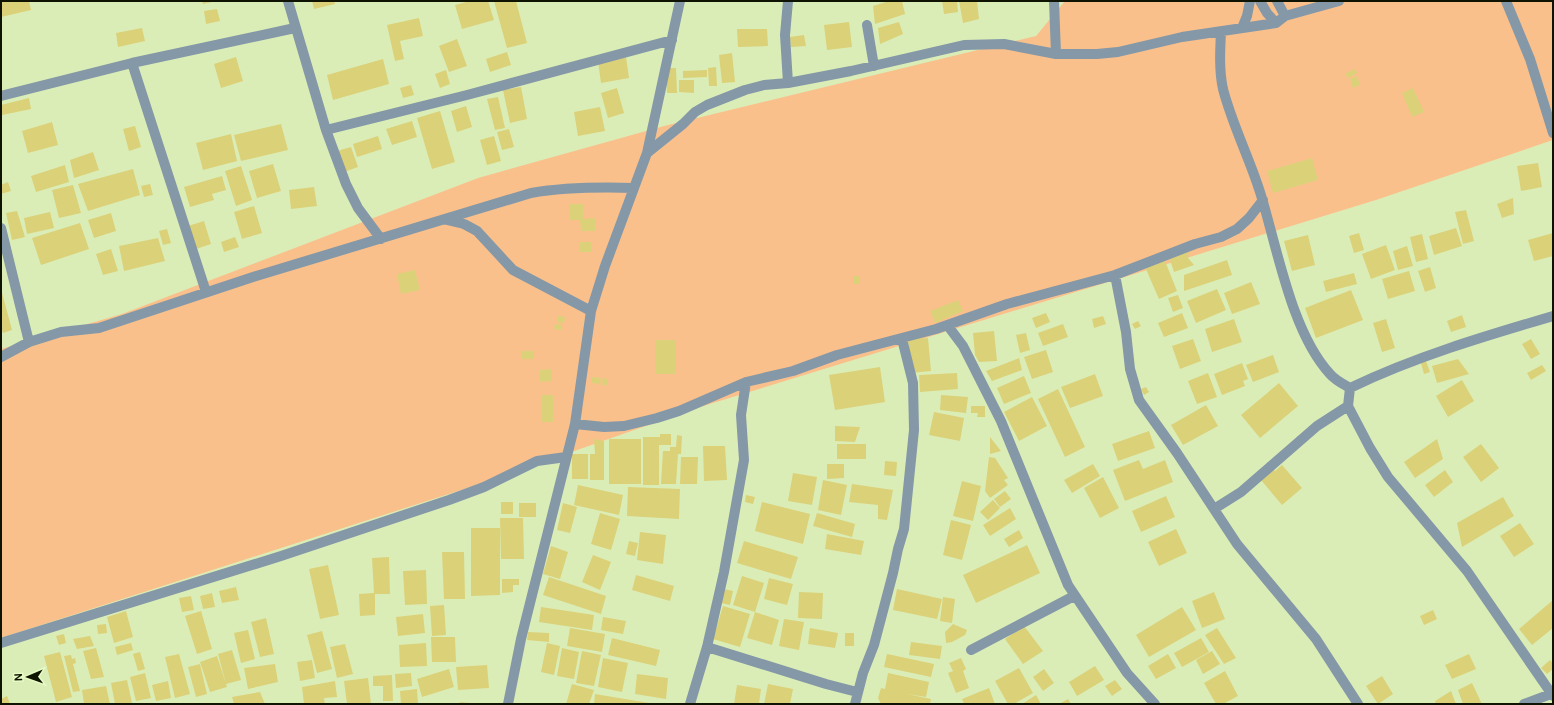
<svg xmlns="http://www.w3.org/2000/svg" width="1554" height="705" font-family="Cabin,sans-serif">
<rect width="100%" height="100%" fill="#dbedb7"/>
<path fill="#fac08c" d="M1065,1h488v139l-177,60 -676,207 -220,77 -479,154v-289l121,-35 356,-136 186,-52 372,-90z"/>
<path fill="#dbd178" d="M1,1h28l2,9 -30,7z
M202,1h10v1l-9,2z
M312,1h22l1,3 -21,5z
M470,1h18l6,19 -32,9 -7,-24z
M494,1h22l11,42 -20,5z
M889,1h13l3,13 -30,10 -2,-18z
M942,1h15l1,11 -14,2z
M959,1h18l2,18 -16,4z
M217,9l3,12 -14,3 -2,-13z
M419,18l4,18 -23,5 4,18 -9,2 -8,-36z
M849,22l3,25 -25,3 -3,-25z
M899,22l4,12 -23,10 -2,-16z
M142,28l3,13 -27,6 -2,-14z
M737,29h30l1,17 -30,1z
M804,35l2,11 -15,1 -1,-10z
M457,39l10,27 -18,6 -10,-26z
M507,52l4,13 -21,7 -4,-13z
M732,53l3,29 -13,1 -3,-28z
M236,57l7,24 -22,7 -7,-24z
M626,57l3,21 -28,5 -3,-22z
M383,59l6,25 -56,16 -6,-25z
M716,67l1,19h-8l-1,-18z
M666,68h10l1,25h-10z
M1355,69l2,4 -9,5 -3,-4z
M446,70l4,14 -10,4 -5,-14z
M707,70v7l-24,1v-7z
M1357,76l3,9 -7,3 -3,-9z
M679,80h15v13l-15,-1z
M411,85l3,10 -11,3 -3,-10z
M521,87l6,32 -17,4 -7,-33z
M617,88l7,25 -16,5 -7,-25z
M1413,88l11,24 -12,5 -10,-24z
M498,97l7,31 -10,2 -8,-31z
M29,98l2,11 -29,6 -1,-10z
M466,106l6,21 -15,5 -6,-21z
M600,107l5,24 -27,5 -4,-24z
M440,111l15,51 -23,7 -15,-51z
M412,121l5,16 -25,8 -6,-16z
M52,122l6,23 -30,8 -6,-22z
M281,124l7,26 -47,11 -7,-26z
M135,126l6,21 -12,4 -6,-22z
M509,129l5,18 -12,3 -5,-18z
M231,134l6,27 -34,9 -7,-27z
M378,136l4,13 -25,8 -4,-13z
M494,136l7,25 -14,4 -7,-25z
M351,147l7,20 -14,5 -7,-21z
M93,152l6,18 -25,8 -4,-18z
M1312,158l6,22 -45,13 -6,-22z
M1538,163l4,24 -21,4 -4,-25z
M273,164l8,27 -24,7 -8,-27z
M65,165l4,17 -33,10 -5,-16z
M241,166l11,34 -16,6 -11,-35z
M133,169l7,26 -52,16 -10,-27z
M222,176l4,14 -14,4 2,6 -24,7 -6,-20z
M8,182l3,9 -10,3v-9z
M150,184l3,11 -9,2 -3,-11z
M73,185l8,28 -22,5 -7,-28z
M314,187l3,19 -26,3 -2,-19z
M1513,198l1,16 -12,4 -5,-14z
M569,204h14v15l12,-1v13h-14l-1,-11h-10z
M254,206l8,27 -20,6 -8,-27z
M1466,210l8,31 -11,3 -8,-32z
M17,211l8,26 -13,3 -6,-27z
M50,212l4,16 -27,6 -3,-16z
M111,213l5,18 -22,7 -6,-18z
M204,221l7,23 -15,5 -8,-23z
M80,223l9,26 -48,16 -9,-27z
M1456,228l6,18 -28,9 -5,-19z
M167,229l4,14 -8,2 -4,-14z
M1359,233l5,17 -10,3 -5,-17z
M1553,233v23l-19,5 -6,-21z
M1422,234l6,25 -12,3 -6,-25z
M1308,235l7,30 -23,6 -8,-30z
M235,237l4,10 -15,5 -3,-10z
M158,238l7,23 -41,10 -5,-25z
M580,242h11v10h-11z
M1386,245l9,25 -24,9 -9,-25z
M1407,246l6,20 -15,4 -5,-19z
M111,249l7,22 -15,4 -7,-21z
M1189,250l-1,8 6,7 -20,7 -5,-15z
M1227,260l5,15 -48,16v-16z
M1165,261l12,30 -18,8 -14,-32z
M1430,267l6,21 -11,4 -7,-21z
M415,270l5,20 -19,4 -4,-20z
M1409,271l6,20 -27,8 -6,-20z
M1354,273l3,11 -31,8 -3,-11z
M853,276h7v8h-7z
M1251,282l9,22 -28,10 -8,-21z
M1,289l11,41 -9,3 -2,-6z
M1217,289l9,21 -30,13 -9,-22z
M1351,290l12,30 -47,18 -11,-30z
M1178,295l5,13 -10,4 -5,-14z
M958,300l5,11 -28,12 -5,-12z
M1046,313l4,9 -14,6 -4,-10z
M1182,313l6,15 -24,9 -6,-14z
M1462,315l4,12 -15,5 -4,-11z
M558,316l7,1 -1,6 -7,-1z
M1103,316l3,8 -12,4 -2,-9z
M1234,319l8,23 -30,10 -7,-23z
M1386,319l9,29 -13,4 -9,-29z
M1138,321l3,5 -6,3 -3,-5z
M555,324l7,1 -1,5 -7,-1z
M1063,324l5,13 -25,9 -5,-13z
M994,331l3,30 -18,1 -4,-7 -2,-22z
M1026,333l4,17 -10,3 -4,-18z
M928,338l3,33 -20,2 -3,-34z
M1193,339l8,22 -21,8 -8,-23z
M1531,339l9,15 -9,5 -9,-15z
M655,340h21v34h-21z
M1046,350l7,22 -21,7 -8,-22z
M522,351h12v8h-12z
M1273,355l6,17 -26,10 -7,-17z
M1019,358l3,12 -30,11 -6,-10z
M1458,359l11,15 -32,9 -5,-17z
M1426,361l4,11 -6,2 -3,-11z
M1242,363l6,16 -5,2 2,5 -23,9 -8,-21z
M1542,365l4,6 -15,9 -4,-7z
M880,367l5,35 -50,8 -6,-35z
M552,369v12l-12,1v-12z
M957,373l1,16 -38,3 -1,-17z
M1208,373l9,24 -20,7 -9,-23z
M1095,374l8,22 -33,12 -9,-21z
M1024,376l7,17 -27,11 -7,-16z
M592,377l9,1 -1,6 -8,-1z
M603,378l5,1v6h-6z
M1462,380l12,21 -26,16 -12,-21z
M1279,383l19,23 -38,32 -19,-23z
M1146,387l3,5 -5,3 -3,-6z
M1058,389l27,58 -20,10 -27,-58z
M542,395h11v27h-11z
M941,395l27,2 -2,16 -26,-3z
M1032,397l15,29 -28,15 -15,-29z
M1206,405l12,21 -35,19 -12,-20z
M971,406h14v11h-8l1,-4h-7z
M934,412l30,6 -4,23 -31,-6z
M835,426l25,1 -5,15 -20,-1z
M1149,431l6,17 -37,13 -6,-17z
M660,434h11v11h-12v40h-16v-48h17z
M677,435l5,1 -1,18h-3l-2,30h-15l2,-33h7v-4h6z
M990,437l11,14 -11,3z
M594,439l10,2v39h-14v-26h5z
M609,439h32v45h-32z
M1437,439l6,20 -28,19 -11,-16z
M837,444h29v15h-29z
M1481,444l18,24 -18,14 -18,-25z
M703,446h22l2,34 -23,1z
M572,454h16v25h-16z
M681,457h17l-1,27h-17z
M989,457l6,1 13,20 -4,2 4,5 -18,13 -5,-7z
M1139,460l4,9 22,-9 8,22 -48,19 -12,-31z
M885,461l12,1 -1,14 -12,-1z
M827,464h17v14l-17,1z
M1093,464l7,12 -28,17 -8,-13z
M1282,465l20,23 -20,17 -21,-25 12,-11 2,2z
M1445,470l8,12 -19,15 -9,-12z
M793,473l24,4 -5,28 -24,-4z
M1103,477l16,31 -19,10 -16,-30z
M823,480l24,5 -6,30 -23,-5z
M962,481l19,5 -8,35 -20,-5z
M852,484l41,6 -6,30 -9,-1v-14l-29,-3z
M578,485l45,10 -4,20 -45,-10z
M628,487l52,2 -1,30 -52,-3z
M1005,491l6,8 -11,8 -6,-8z
M746,495l9,2 -2,7 -8,-2z
M1166,496l9,21 -34,15 -9,-21z
M1503,497l11,19 -52,31 -5,-24z
M993,500l7,8 -12,12 -8,-8z
M501,502h12v12h-12z
M762,502l48,12 -7,30 -48,-13z
M519,503h17v14h-17z
M563,503l14,4 -7,26 -13,-3z
M1010,508l6,11 -26,17 -7,-11z
M600,513l20,6 -9,31 -20,-6z
M817,513l38,11 -3,13 -39,-11z
M500,518h23l1,41h-23z
M951,520l20,5 -9,35 -19,-5z
M1520,523l14,21 -20,13 -14,-21z
M471,528h29v67l-29,1z
M1176,529l11,24 -28,13 -11,-24z
M1019,530l4,8 -14,9 -5,-8z
M640,532l26,3 -3,29 -26,-4z
M827,534l37,7 -3,14 -36,-6z
M629,541l9,2 -3,13 -9,-2z
M744,541l54,16 -7,22 -54,-16z
M1027,545l13,28 -64,30 -13,-28z
M551,546l17,6 -8,27 -17,-5z
M442,552h22l1,47h-21z
M593,555l18,7 -11,28 -18,-8z
M389,557l1,37h-15v21l-15,1 -1,-22 15,-1 -2,-35z
M328,565l11,50 -19,4 -11,-50z
M426,570l1,34 -22,1 -2,-34z
M636,575l38,11 -4,15 -38,-11z
M742,576l22,7 -9,29 -22,-7z
M549,577l57,19 -5,18 -58,-19z
M769,578l24,6 -6,21 -23,-6z
M502,579h17v6h-6v7l-11,1z
M236,587l3,13 -17,3 -3,-12z
M724,589l9,2 -3,14 -9,-2z
M897,589l45,10 -5,20 -44,-9z
M799,592l24,1 -1,26 -24,-1z
M1214,592l11,27 -23,9 -10,-27z
M212,593l3,14 -12,2 -3,-13z
M191,596l3,14 -12,2 -3,-14z
M943,597l12,2 -3,24 -12,-2z
M1553,600v28l-21,17 -13,-16z
M444,605l2,30 -14,1 -2,-30z
M723,606l27,8 -10,33 -27,-8z
M541,607l53,8 -2,15 -53,-8z
M1182,607l14,23 -47,27 -13,-22z
M1433,610l4,9 -13,6 -4,-9z
M126,611l7,26 -19,6 -7,-26z
M201,611l11,38 -15,5 -12,-38z
M755,612l24,8 -7,25 -25,-7z
M423,614l2,19 -27,3 -2,-19z
M603,617l23,4 -3,13 -22,-4z
M266,618l8,36 -14,3 -9,-35z
M784,619l20,3 -5,28 -20,-4z
M106,624l1,9 -9,1 -1,-9z
M953,624l14,6 -2,5 -13,7 -6,1 -1,-11z
M1024,626l19,25 -20,13 -18,-25z
M570,628l35,6 -3,18 -35,-6z
M810,628l28,5 -3,15 -27,-4z
M1217,628l19,30 -12,6 -19,-29z
M248,630l7,29 -14,4 -7,-30z
M322,631l10,38 -15,4 -10,-38z
M528,632l21,1v9l-22,-2z
M845,633h9v13h-9z
M64,634l2,9 -7,2 -3,-9z
M90,636l4,10 -17,3 -4,-10z
M431,637h24l1,25h-24z
M612,638l48,12 -4,16 -48,-11z
M1201,638l8,14 -27,15 -8,-14z
M911,642l31,4 -2,13 -31,-4z
M131,643l2,7 -16,5 -2,-8z
M426,643l1,23 -27,1 -1,-22z
M547,643l13,3 -6,29 -13,-3z
M345,644l8,30 -16,4 -7,-31z
M96,648l8,29 -13,2 -8,-28z
M562,648l17,4 -5,27 -17,-3z
M232,650l9,30 -15,4 -8,-30z
M582,651l19,4 -7,31 -18,-3z
M1212,651l8,13 -17,10 -7,-14z
M60,652l12,45 -16,5 -12,-46z
M140,652l5,17 -7,2 -5,-17z
M179,654l11,40 -15,4 -10,-41z
M887,654l47,10 -3,13 -47,-10z
M1168,654l8,14 -20,11 -8,-13z
M1469,654l7,15 -24,10 -7,-14z
M71,655l1,4 3,-1 1,5 -3,1 7,27 -7,1 -9,-36z
M217,656l10,31 -17,5 -10,-30z
M603,658l25,5 -6,29 -24,-5z
M961,658l5,11 -3,2 6,17 -13,5 -8,-20 5,-2 -4,-8z
M312,660l3,18 -15,3 -3,-19z
M1550,660l3,3v6l-6,5 -6,-6z
M200,664l7,30 -11,3 -8,-30z
M275,664l3,18 -30,7 -4,-21z
M487,665l2,23 -31,2 -2,-23z
M1095,666l9,14 -27,16 -8,-14z
M1019,668l14,25 -19,11h-6l-13,-23z
M449,669l5,18 -32,10 -5,-18z
M1044,669l10,14 -11,8 -10,-14z
M1225,671l13,25 -15,8h-7l-12,-21z
M145,673l6,25 -15,3 -6,-24z
M411,673l1,13 -16,2 -1,-14z
M888,673l41,9 -3,15 -19,-3 24,5 -1,5h-49l-3,-6 3,-10 4,1z
M637,674l31,4 -2,21 -31,-5z
M392,675l1,26h-10v-15h-10v-10z
M1382,676l11,18 -15,10 -12,-18z
M368,678l3,26h-24l-3,-23z
M127,680l5,23 -17,1 -4,-21z
M1115,680l7,9 -10,7 -7,-10z
M168,681l3,17 -15,3 -4,-16z
M335,681l2,16 -13,1 1,6h-21l-2,-17z
M1472,683l10,21h-19l-5,-14z
M572,684l22,6 -5,14h-23z
M768,684l25,5 -3,15h-26z
M737,685l24,4 -2,15h-25z
M106,686l4,18h-26l-2,-14z
M989,688l6,16h-31l-2,-5z
M417,689l1,15h-17l-1,-13z
M1451,691l5,13h-20l-1,-3z
M260,692l5,12h-31l-2,-7z
M595,694l54,9v1h-55z
M1036,695l5,9h-19z
M7,696l3,8h-9v-5z
M1068,699l3,5h-12z
M460,702l10,1v1h-11z"/>
<g fill="none" stroke-linecap="round" stroke-linejoin="round">
<path stroke="#8498a8" stroke-width="10" d="M288,1l38,129 141,-35 205,-55
M1054,1l2,53
M1260,1l7,12 9,10
M1277,1l8,15
M1506,1l24,58 23,74
M867,25l7,41
M1242,28l5,-12 3,-15
M1221,32c-1,19 -2,39 2,57 9,35 26,68 37,103 17,54 31,140 70,182 5,6 13,10 20,14
M132,63l74,229
M788,83l-3,-48 3,-34
M1,96l131,-33 163,-35
M326,130l20,54 12,24 23,31
M647,153l36,-29 12,-12 12,-7 38,-15 19,-5 24,-2 63,-12 113,-26 40,-1 52,10h41l21,-2 64,-15 94,-14 9,-7 54,-15
M447,220l17,4 13,7 36,39 78,41
M1,228l28,114
M1115,275l11,57 4,37 9,31 38,53 60,91 79,95 42,65
M948,326l15,20 38,75 67,164 59,88 28,31
M1,357l28,-15 32,-10 38,-4 154,-51 278,-84c35,-6 68,-6 103,-5
M1350,388l-2,18 22,42 18,29 79,94 86,125
M1350,388c64,-31 135,-52 203,-72
M575,424l29,3 20,-1 33,-8 22,-7 67,-29 47,-11 44,-16 99,-26 71,-25 108,-29 80,-31 26,-7 16,-8 12,-11 14,-18
M1214,509l27,-17 76,-66 31,-20
M1,643l280,-87 168,-56 35,-13 53,-26 29,-4
M707,647l119,37 31,8
M971,650l103,-54
M508,704l13,-65 54,-215 16,-113 14,-45 42,-113 33,-152
M690,704l17,-57 17,-75 20,-112 -3,-45 5,-33
M855,704l8,-31 11,-28 19,-72 5,-24 6,-20 10,-99 -1,-47 -11,-44
M1524,704l27,-10"/>
</g>
<rect width="1554" height="705" fill="none" stroke="#0f1402" stroke-width="4"/>
<g transform="translate(28 677) rotate(268)" stroke="#e8fbc4" stroke-width="3" paint-order="stroke">
<path d="M0-3L7 15L0 10L-7 15Z" fill="#0f1402"/>
<text y="-6" font-size="11" font-weight="bold" text-anchor="middle" fill="#0f1402">N</text>
</g>
</svg>
